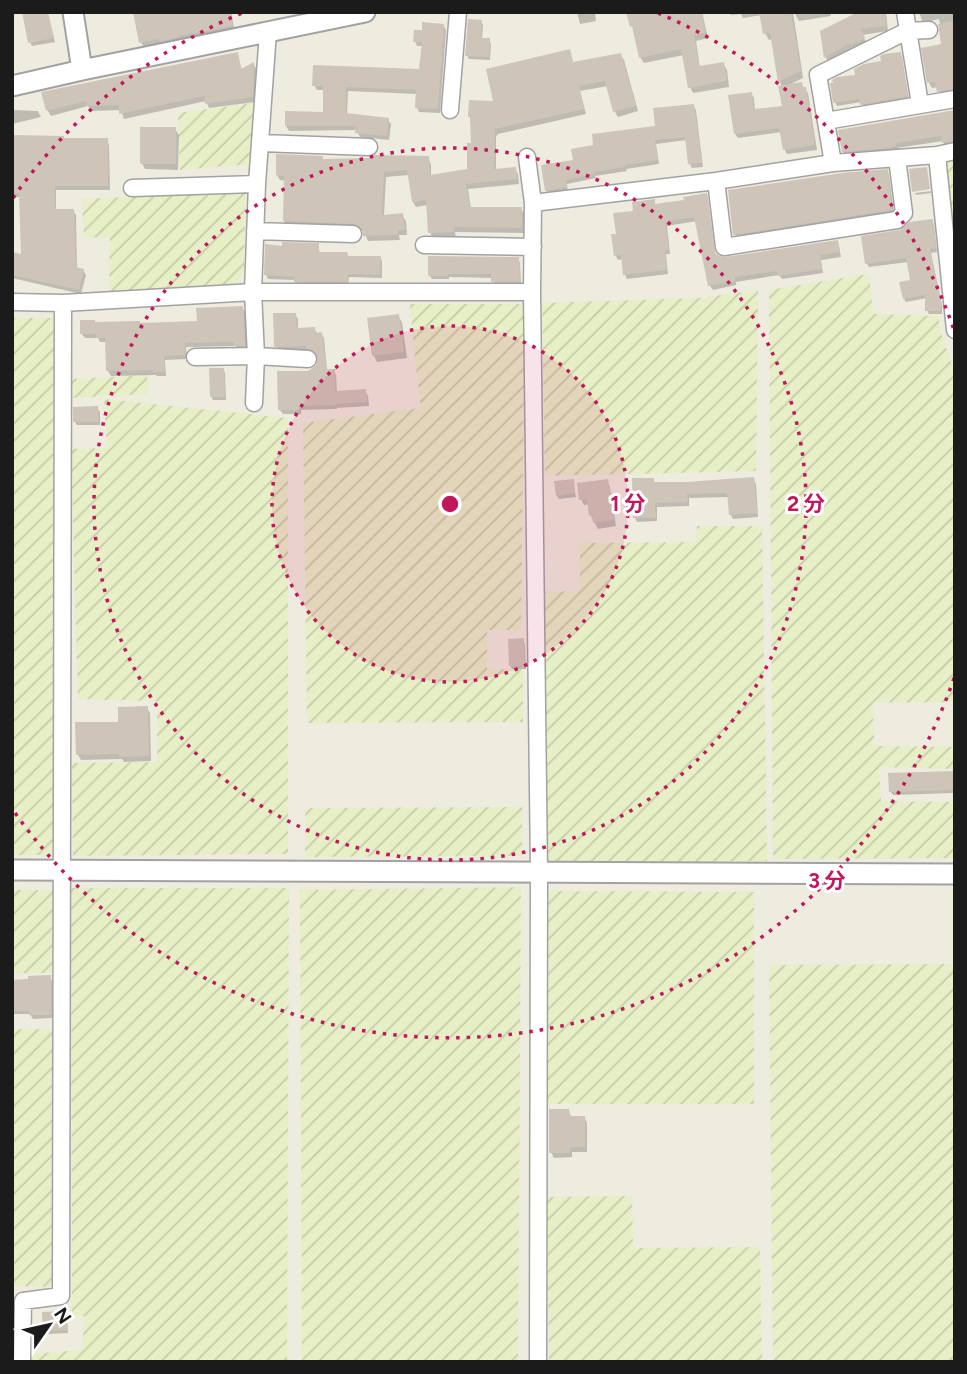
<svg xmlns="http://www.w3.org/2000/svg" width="967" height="1374" font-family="Figtree,'Noto Sans JP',sans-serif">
<defs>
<pattern id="farmland-furrows" width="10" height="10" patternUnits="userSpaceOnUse" patternTransform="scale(1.75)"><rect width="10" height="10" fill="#e7efc7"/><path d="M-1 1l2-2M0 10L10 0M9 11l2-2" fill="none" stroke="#c6ccaa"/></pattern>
</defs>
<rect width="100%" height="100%" fill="#eeebdf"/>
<path fill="url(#farmland-furrows)" d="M253,103l-2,61 -71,6 -2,-57z
M955,160v77l-10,-76z
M246,192l-2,81 -10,12 -125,7 1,-54 -26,-1 -2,-38z
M869,274l4,40 65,2 4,20 13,37v329l-82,1 1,43 81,1v22l-76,-2 2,34 74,1v56l-182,1 -4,-569z
M758,290l-2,181 -211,5 -3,-173 157,-5z
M410,304h115l-4,326h-34v39h36v53l-216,1 -4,-300 118,-15 -6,-50z
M12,318h42l3,537h-45z
M147,375l1,19 -76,4 -1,-19z
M104,399l184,19v436l-215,2 -1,-93 85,-1v-61l-79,-2 -7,-250 36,-1z
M697,526h65l5,335 -221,2 -4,-271 38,-1v-48l116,-1z
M522,807v49l-217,1v-49z
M521,887l-3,475h-216l-2,-472z
M71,888h218l-2,474h-260v-8l55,-4 3,-34 -13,-1z
M12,890h42v83h-42z
M547,891l207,1v212h-206z
M955,964v398h-182l-4,-397z
M12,1029h42l1,258 -42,-1v17z
M632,1196l1,52 127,-1 2,115h-213l-2,-165z"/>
<path fill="#0003" d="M135,12h96l4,21 -90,16 -4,-7z
M577,12h18l1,9 -16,3z
M629,12h73l6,26 -12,3 4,27 23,-4 4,6 2,17 -36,6 -3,-6 -6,-32 -40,8 -4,-6z
M730,12h63l10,66 -14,7 12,-1 7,9 9,57 -30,4 -2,-4 -3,-18 -44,6 -3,-4 16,-40 3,4 1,13 29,-4 -2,-20 -2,-5 -7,-43 -4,1 -4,-7 -3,-18 -19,3 -2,-4 -10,1z
M794,12h36l1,4 -32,5z
M858,12h28l2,19 -26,4 5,8 -12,6 -1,-2 -25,15 -3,-4 -4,-26z
M919,12h36v83l-14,1 -3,-9 -6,1 -3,-5 -6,-34 20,-3 -2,-17 -2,-10 -16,4z
M481,21l2,4 -1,15h7l2,4 -1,16 -21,-1 -2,-4z
M443,25l3,5 -6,83 -21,-1 -2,-5v-13l-69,-3 -1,24 41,5 3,4 -2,16 -29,-3 -3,-7 -68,1 -3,-5 1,-13 38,1v-24h-8l-3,-5 107,-14 3,-25h-7l-2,-5z
M51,26l4,16 -23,4 -2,-4z
M569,51l5,13 46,-9 4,5 14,51 -20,6 -3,-5 -7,-26 -28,5 6,23 -88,20 -2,3v34l19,-2 3,5 1,10 -51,5 3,20h50l4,5 -1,19 -69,-1 1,5 -23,1 -3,-6 -2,-27 -12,2 -3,-5 -4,-27 -23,2 -2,40 18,-2 4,6 1,14h-8l1,5 -32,1 -4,-9 -6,-4 -71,-2 -3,-5 2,-40 -6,-1 -3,-5 45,-17 2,2 104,-2 3,6v13l38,-6 3,-27 24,-41z
M237,54l5,16 12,-6 2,5 -1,33 -46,6 -3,-7 -82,18 -3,-9 -30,1 -3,-5 -37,10 -3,-5 -5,-18z
M900,54l2,3 7,43 -45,8 -3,-6 -24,4 -2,-4 1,-18 21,-8z
M693,106l3,4 7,57 -11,1 -2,-4 -3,-24 -31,4 3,20 -33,5 1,2 -32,5 1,2 -29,6 1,8 -19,2 -3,-4 29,-28 82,-34z
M12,110l26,1 3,6 -29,7z
M955,111v35l-9,2 -3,-7 -46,7 1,3 -52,5 -3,-5z
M175,129l4,6 -1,35 -33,-1 -3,-6z
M12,137l95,3 2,5 1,45h-54v21h17l3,4 1,54 6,1 3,5 -5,19 -69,-16v-24l11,2 -2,-59h-9z
M887,171l2,4 5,38 -157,25 -2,-4z
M931,191v2l-15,2 -1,-2z
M706,195l2,4 7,55 4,4 118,-16 2,4 2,11 -20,3 2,13 -41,6 -3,-4 -43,7v3l-23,5 -3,-4 -13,-65 -30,5 3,28h-4l2,20 -41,5 -2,-4 -2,-16 -5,1 -2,-4 2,-21 17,-23 19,-11 2,4 30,-3z
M932,221l2,3 3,28 -6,1 11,52v9h-13l-2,-4v-12l-21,4 -2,-3 8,-18 -4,-19 -39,5 -2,-3 32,-32z
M318,245l2,8 28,4h32l2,4v17l-33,-1 -1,8h-50l-3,-5 -27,-1 -2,-4z
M518,259l2,4 1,22h-26l-2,-7 -44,-1v2h-17l-2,-3z
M242,308l3,4 2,38h-9l-2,-4 -50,1 1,12 -22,1 1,16h-9l-1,-1 -45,1 -3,-5 -1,-29h-7l-2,-4h-13l-3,-4 13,-10 104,-1z
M295,315l3,4v11l16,-1 4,5h3l3,4 3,33h7l2,4 1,18 28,-2 3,5 1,10 -32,2v1l-36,1v4h-18l-3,-4 28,-37 10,-7v-11l-8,-2 -1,-3h-30l-3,-4z
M398,316l4,6 5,36 -30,4 -3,-6z
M223,369l2,4 1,27h-13l-2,-4z
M97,408l3,4v13h-23l-2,-3z
M653,479l3,5 97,-5 3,5 2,33 -25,2 -2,-4 -2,-18 -40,1v8l-32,1v14l-20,1 -2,-4z
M573,481l3,16 -17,2 -2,-4z
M607,481l3,6 6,39 -18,3 -7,-13 -2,-12 -5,1 -3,-6z
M523,640l2,4 1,25h-14l-2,-4z
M147,708l3,5 1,48 -27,1 -2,-3 -41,1 -3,-5 42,-32z
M955,773v20l-62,2 -3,-4z
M50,977l2,4v37l-19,1 -3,-5h-18v-33z
M568,1111l4,7 12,-1 3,6v29h-15v5l-18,1 -3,-6z
M65,1313l2,4 1,16 -21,1 -2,-3z"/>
<path fill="#cec4b8" d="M22,12h26l6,26 -26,5z
M133,12h97l2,14 -53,10 1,1 -20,5 -1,-3 -20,4z
M626,12h75l5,20 -12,3 5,31 25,-4 3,19 -39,7 -7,-39 -42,9 -7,-32 -2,1z
M759,12h32l10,59 -23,11 -8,-49 -7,1z
M858,12h27l1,14 -25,3 4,9 -14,7 -1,-2 -26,15 -4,-27z
M468,19l14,1 -1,18h9l-1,19 -24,-1z
M955,21v68l-18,3 -2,-10 -8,1 -6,-35 20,-4 -3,-20z
M422,22l22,2 -6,85 -23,-1 1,-18 -70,-3v26l43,5 -2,18 -32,-3 1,-7h-71v-15l38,1v-26h-11l1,-21 106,4 3,-27h-9l1,-12h8z
M570,49l3,13 48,-9 15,53 -23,6 -8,-31 -26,5 5,23 -89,20 -1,40 22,-2 1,12 -51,5 4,23h52v21l-68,-1v5l-26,1 -2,-33 -14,2 -5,-32 -23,2 -2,43 21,-2 2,17h-7v5l-35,1 -1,-8 -9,-4 -70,-3 1,-45 -8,-1v-21l47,2v3l46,-1 6,-3 54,1 1,19 37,-6v-26h4l-1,-26h-2l1,-17 24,1 -7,-32z
M238,52l3,17 13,-7 -1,35 -48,7 -1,-8 -85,18v-9l-33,1v-5l-40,10 -5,-19z
M901,52l7,44 -48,9 -1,-6 -26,4 -3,-20h3l-1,-3 5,-3 18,-2 -1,-6 10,-5 17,-3 -1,-5 4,-2z
M802,82l1,5h3l9,58 -32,5 -4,-22 -45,6 -6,-39 24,-3 2,17 28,-3 -4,-20z
M694,104l8,59 -14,1 -3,-27 -30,3 3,20 -33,5v2l-31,5 1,2 -29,6 1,7 -22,4 -4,-26 32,-5 -2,-11 22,-4 -1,-11 63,-8 -2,-18z
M955,110v31l-13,2 -1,-7 -45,7v3l-8,2 -46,4 -4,-22z
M140,127h36v37h-36z
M12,135l52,1v2h44v48h-53v23h19l2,58 8,2 -5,21 -67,-15v-23l9,2 -2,-61h-7z
M927,167l3,22 -18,3 -3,-23z
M888,169l4,41 -159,25 -5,-45 114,-17z
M707,193l7,55 1,5 4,3 7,1 112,-17 2,12 -20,3 2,14 -44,7 -1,-5 -42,6v4l-27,5 -14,-69 -29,5 4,28h-4l2,20 -44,5 -2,-20 -7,1 -3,-22h5l-3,-21 20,-2 -1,-9 23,-3v5l29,-4 -1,-3z
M933,219l3,29 -6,1 11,51v11h-16v-16l-22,4 -4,-17 11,-2 -4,-22 -41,6 -4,-28 38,-6 10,-8z
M282,242l37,1v9h28l1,4h33l-1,19 -32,-1 -1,8h-53v-5l-30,-2 1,-31 17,2z
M428,256l91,1 1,25h-29v-8h-43v2h-20z
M243,306l2,40h-11v-4l-49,1v12l-21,1 1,16h-12v-2l-47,1 -1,-33h-9v-4h-16v-14h15v2l45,-1v2l57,-2 -1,-13z
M273,313h23l1,15 18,-1 1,6 6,-1 4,37h9v22l31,-2 1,13 -31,2v1l-37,1v4h-21l-1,-39h31l8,-6 2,-6 -4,-8 -8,-3v-2l-32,1z
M399,314l5,38 -32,4 -5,-38z
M209,368h15l1,29h-15z
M98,406l1,16h-26v-15z
M754,477l3,36 -28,2 -2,-22 -40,1 1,8 -33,1 1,15h-23l-1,-40h22v4h33z
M574,479l1,14 -19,3 -2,-15z
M608,479l6,41 -21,3 -1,-9 -3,2 -2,-17 -8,1 -2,-17z
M524,638l1,28h-16l-1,-27z
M148,706l1,50 -30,1v-3l-43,1 -1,-33h43v-15z
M955,771v19l-66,2 -1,-19z
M51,975v40h-22v-4h-17v-31l16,-1v-3z
M549,1109h20l1,7h15v31h-15v6h-21z
M66,1311l1,19 -24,1 -1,-19z"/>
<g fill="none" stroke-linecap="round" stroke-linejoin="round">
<defs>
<path id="minor" d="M905,12l15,92
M450,110l8,-98
M826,121l129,-22
M261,143l108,4
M937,155l18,175
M527,157l6,46
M833,163l-15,-88 89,-44 22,-1
M716,181l8,66 173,-27 7,-7 -7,-55
M132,188l125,-4
M255,231l98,3
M424,245l109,2
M12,302l51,1 190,-11h279
M195,357l61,-1 52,3
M254,403l2,-47 -3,-64 4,-108 11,-152
M22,1362l1,-61 38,-5 2,-993
M538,1362l1,-490 -7,-580 1,-89 183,-22 117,-18 104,-8 18,-4"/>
<path id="tertiary" d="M73,12l9,58
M12,86l70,-16 283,-58
M12,870l943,4"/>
</defs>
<use href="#minor" stroke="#a2a2a2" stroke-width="19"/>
<use href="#tertiary" stroke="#a2a2a2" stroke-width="23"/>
<use href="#minor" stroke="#fff" stroke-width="16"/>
<use href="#tertiary" stroke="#fff" stroke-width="19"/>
</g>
<circle cx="450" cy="504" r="178" fill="#c2185b" fill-opacity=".12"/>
<g fill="none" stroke="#c2185b" stroke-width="3.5" stroke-dasharray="3.5 7">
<circle cx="450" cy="504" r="178"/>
<circle cx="450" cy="504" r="356"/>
<path d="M954 678A533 533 0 0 1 13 810M13 198A533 533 0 0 1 242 13M658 13A533 533 0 0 1 954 330"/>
</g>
<circle cx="450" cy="504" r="10" fill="#c2185b" stroke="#fff" stroke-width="3.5"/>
<g font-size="21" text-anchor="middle" font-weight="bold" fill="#c2185b" stroke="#fff" stroke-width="6" stroke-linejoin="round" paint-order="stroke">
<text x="628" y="511">1 分</text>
<text x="806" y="511">2 分</text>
<text x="827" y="888">3 分</text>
</g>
<rect width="967" height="1374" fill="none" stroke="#1b1b1b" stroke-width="28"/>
<g transform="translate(49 1325) rotate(56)" stroke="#ffffff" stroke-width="5" paint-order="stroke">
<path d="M0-5L12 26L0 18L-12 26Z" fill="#1b1b1b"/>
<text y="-10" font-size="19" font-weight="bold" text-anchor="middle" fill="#1b1b1b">N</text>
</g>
</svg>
